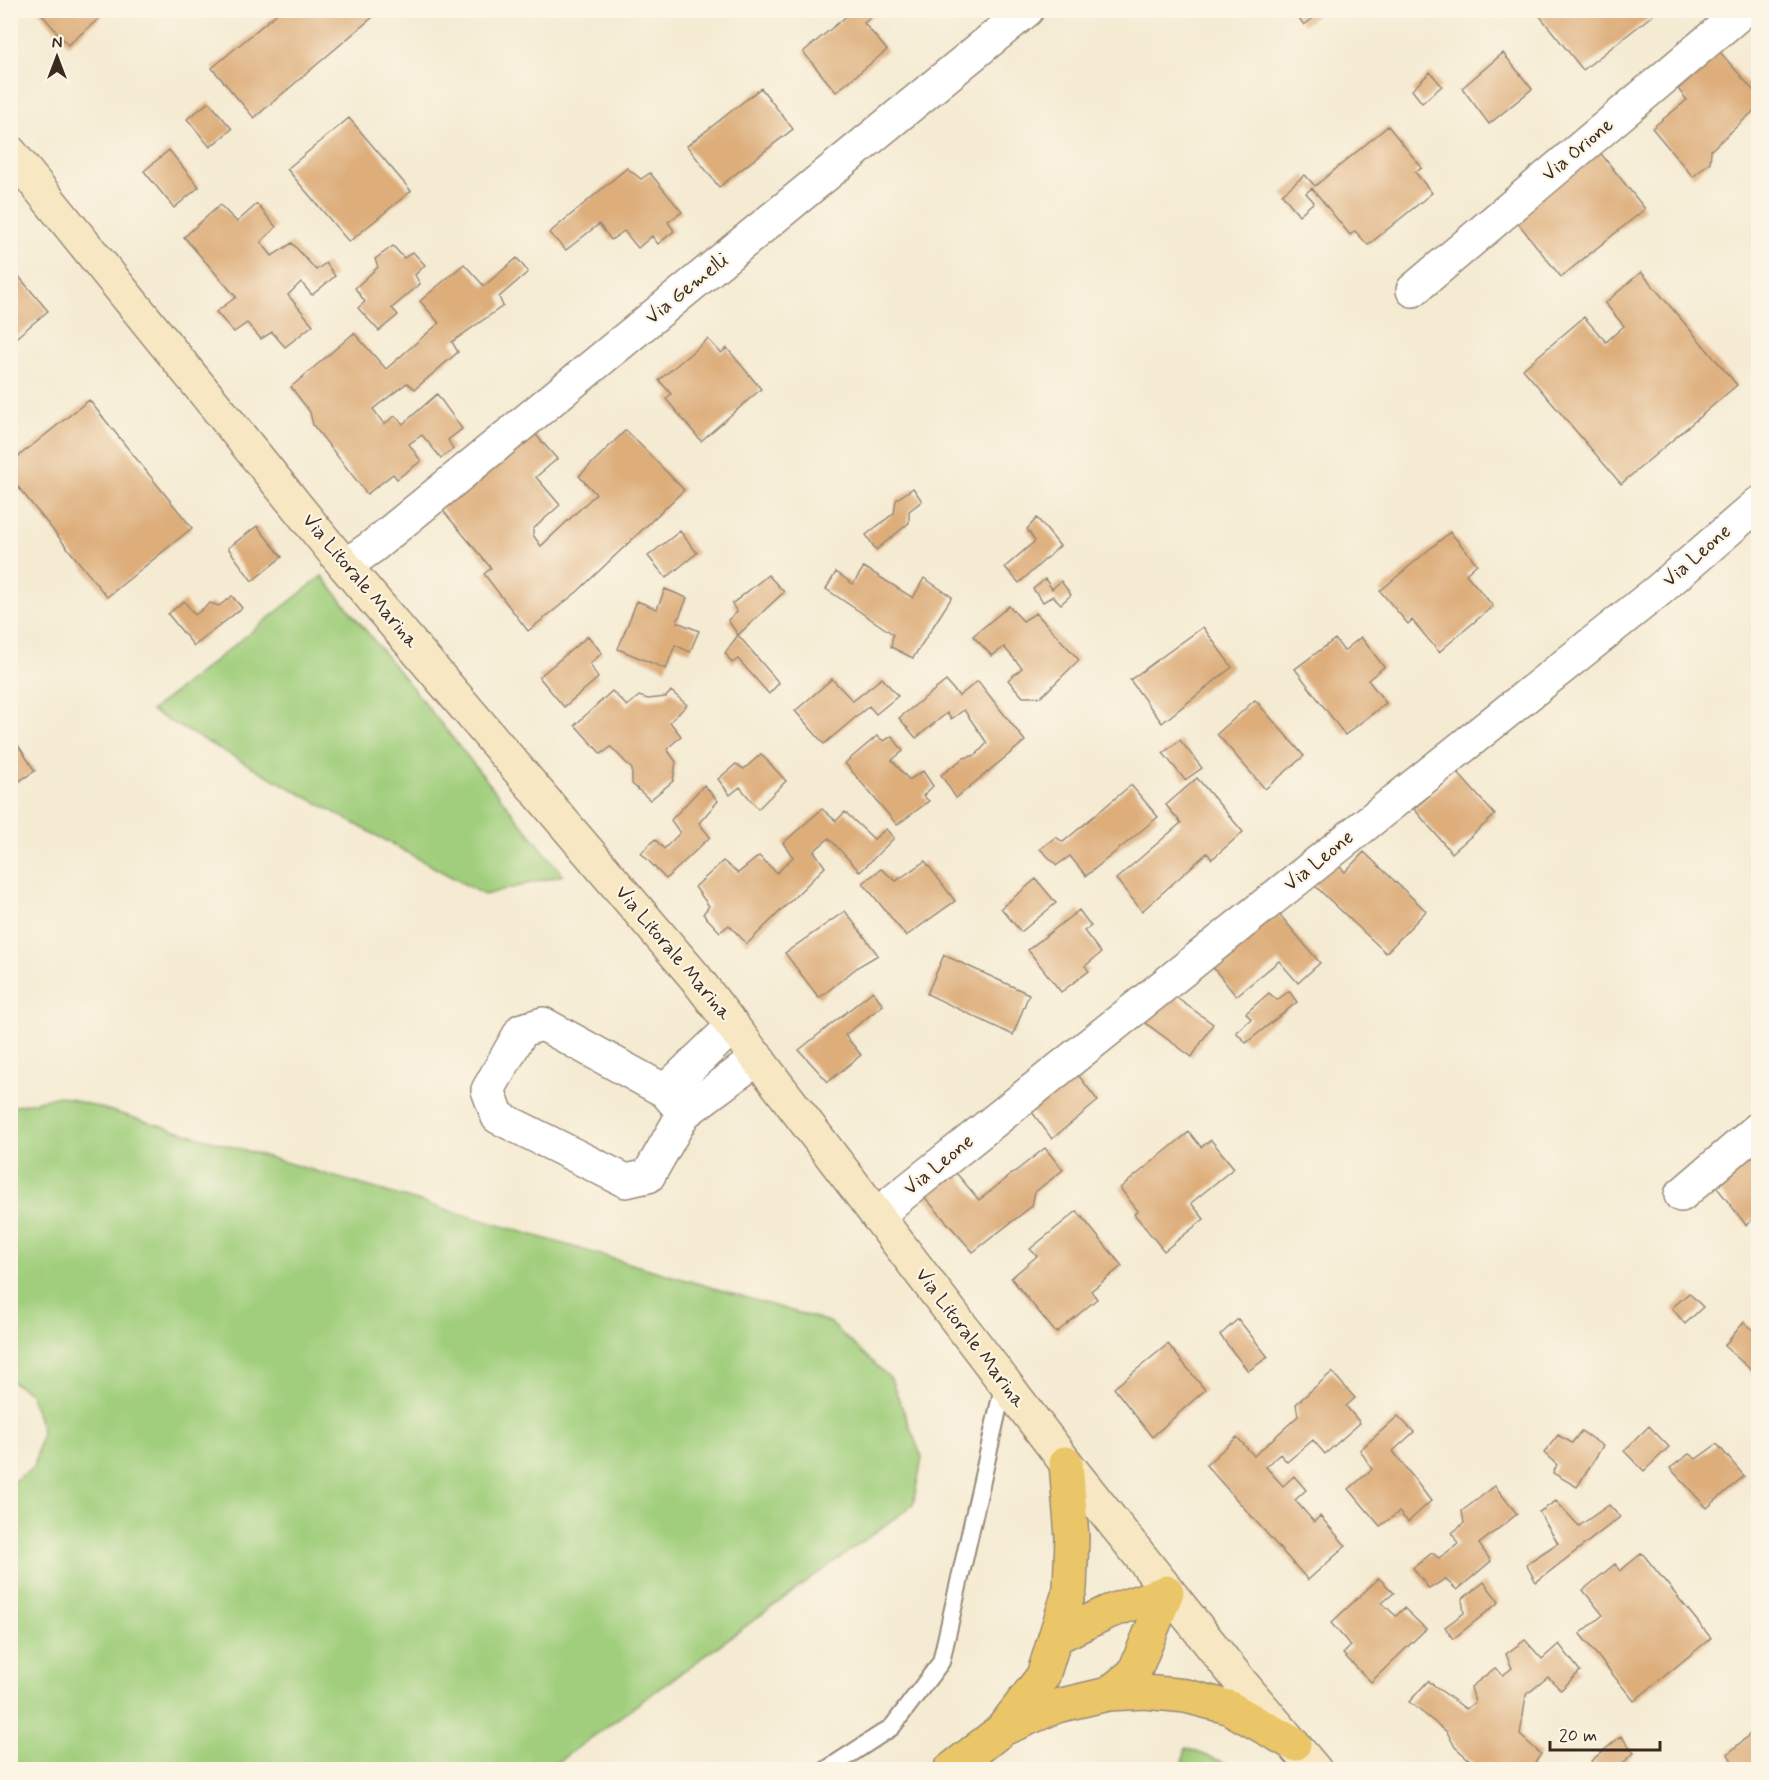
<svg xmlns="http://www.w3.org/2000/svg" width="1769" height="1780" font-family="Mynerve,sans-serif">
<rect width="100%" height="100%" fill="#fcf5e5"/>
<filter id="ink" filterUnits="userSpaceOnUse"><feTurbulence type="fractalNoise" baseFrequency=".0167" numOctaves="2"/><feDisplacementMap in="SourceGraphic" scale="12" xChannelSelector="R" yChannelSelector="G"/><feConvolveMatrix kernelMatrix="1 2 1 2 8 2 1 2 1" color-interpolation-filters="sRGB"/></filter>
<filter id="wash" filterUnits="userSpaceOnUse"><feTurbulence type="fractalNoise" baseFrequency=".008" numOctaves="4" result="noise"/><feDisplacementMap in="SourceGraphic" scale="24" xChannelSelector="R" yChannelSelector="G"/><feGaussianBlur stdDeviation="1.35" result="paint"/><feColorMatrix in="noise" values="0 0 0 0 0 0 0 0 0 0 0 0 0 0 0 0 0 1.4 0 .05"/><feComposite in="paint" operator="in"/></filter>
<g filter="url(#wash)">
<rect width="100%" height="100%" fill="#f5ebd3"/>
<path fill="#a0ce7c" stroke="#6e7c4d" stroke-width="1.5" d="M322,576l241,299 -79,20 -333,-184z
M60,1096l769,226 62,57 31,79 -9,47 -365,264h-537v-286l23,-16 8,-36 -12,-38 -19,-12v-274z
M1186,1748l37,14 12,7h-54z"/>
<g id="blocks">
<path fill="#ddad7a" d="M38,10h71l-41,35z
M281,10h100l-127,108 -42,-50z
M854,10h26l-16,13 23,27 -51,42 -33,-40z
M1293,10h31l-20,15z
M1535,10h124l-76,60z
M1720,52l38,44v11l-47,43 -1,12 -17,15 -41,-49 35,-28 -9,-11z
M1503,53l29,36 -43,35 -27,-36z
M1430,72l12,14 -20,17 -10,-13z
M761,88l32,41 -74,58 -32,-41z
M209,102l23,27 -22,18 -23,-28z
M349,118l62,73 -62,51 -62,-73z
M1388,126l34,42 -7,4 17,21 -64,52 -13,-14 -5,4 -38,-47 -6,5 8,9 -15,13 -17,-21 23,-19 10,11z
M169,150l30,37 -25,21 -30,-37z
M1598,150l47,59 -84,68 -47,-59z
M627,168l14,11 9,-6 32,39 -14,10 6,9 -16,13 -6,-8 -14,12 -14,-17 -13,9 -12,-16 -33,26 -17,-17z
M257,204l19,23 -15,15 11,14 20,-13 24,27 10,-7 9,13 -23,19 -11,-13 -13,13 25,30 -28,22 -13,-15 -11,7 -14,-16 -13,9 -18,-20 20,-15 -52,-60 36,-32 17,17z
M393,246l11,12 9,-6 12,13 -10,10 5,9 -28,24 6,7 -19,16 -21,-23 7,-6 -10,-14 23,-21 -3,-8z
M517,258l11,14 -29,25 4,9 -51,36 6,10 -43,37 -8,-6 -34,26 11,15 11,-8 8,8 34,-30 25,35 -14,11 5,9 -12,9 -19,-23 -13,9 12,17 -24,18 -4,-5 -26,20 -54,-69 -3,-13 -19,-25 63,-54 32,36 53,-46 -19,-22 44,-37 20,22z
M10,266l38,45 -36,30 -2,-2z
M1641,272l96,113 -116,99 -98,-115 61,-52 22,25 18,-16 -19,-23z
M708,339l13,14 6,-5 34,41 -60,52 -35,-42 5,-5 -12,-14z
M89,400l103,128 -85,69 -97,-120v-14z
M530,428l27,31 -21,18 24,28 -27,24v6l8,11 55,-52 -17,-18 47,-46 58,60 -107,102 -49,39 -44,-57 7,-6 -51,-61z
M913,488l9,13 -13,10v12l-33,27 -10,-15 28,-22 2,-13z
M1037,518l23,28 -41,37 -14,-16 30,-26 -8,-12z
M257,526l25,31 -30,24 -24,-33z
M680,531l17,22 -31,25 -18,-22z
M1450,532l27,32 -11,10 27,32 -54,46 -27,-32 -4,4 -28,-33z
M864,567l49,31 11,-20 28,19 -39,61 -22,-11 2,-13 -67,-45 10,-17 17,12z
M768,575l16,17 -46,43 -10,-15 9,-8 -5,-8z
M1045,579l7,10 9,-8 10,14 -10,9 -8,-8 -10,6 -10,-13z
M665,589l22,9 -10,24 22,9 -9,21 -15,-7 -9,24 -48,-20 19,-48 20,8z
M232,596l10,12 -48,38 -26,-32 16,-13 11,14 15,-12 9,3z
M1009,606l14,15 13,-8 43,47 -38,37h-18l-15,-17 14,-12 -18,-21 -12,9 -19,-20z
M1203,627l29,40 -70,56 -32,-43z
M738,635l41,48 -10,11 -31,-35 -6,4 -7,-10z
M588,636l14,17 -12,11 8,14 -34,29 -25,-30z
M1361,637l23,30 -16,13 18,23 -41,32 -50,-66 40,-30 9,12z
M882,678l16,18 -22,18 -7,-8 -45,38 -29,-33 37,-32 21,22z
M946,681l13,15 19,-15 47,60 -69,57 -15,-23 23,-17 12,-3 11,-12 -23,-33 -13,9 -4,-6 -31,25 -17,-20z
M612,691l15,15 12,-10 9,3 18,-2 5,-6 16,14 -17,17 11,14 -14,13 9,13 -3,19 -23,19 -18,-16v-15l-21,-22 -10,7 -26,-29z
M1255,700l49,56 -39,33 -48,-55z
M10,733l25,38 -25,16z
M877,736l7,5 8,-5 11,15 -11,9 17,20 14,-9 10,15 -10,10 6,5 -32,24 -52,-62z
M1180,740l22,28 -17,12 -22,-27z
M761,754l25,27 -28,28 -18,-22 -10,8 -12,-16 18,-15 8,5z
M1457,772l38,43 -43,38 -38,-44z
M1197,778l46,54 -31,27 -5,-6 -65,58 -26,-32 65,-56 -15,-18z
M704,785l14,16 -19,22 11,14 -44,42 -25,-26 14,-14 9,10 16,-16 -9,-13z
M1131,785l27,32 -72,59 -16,-20 -13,9 -17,-16 16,-12 7,5z
M822,809l14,12 9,-9 29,27 12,-10 8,9 -34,34 -31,-34 -15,13 11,16 -78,77 -18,-19 -9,7 -17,-18 6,-8 -14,-19 28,-26 15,12 21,-17 18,17 16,-16 -10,-14z
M1364,852l62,59 -40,42 -74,-70 22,-22 11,11z
M925,861l30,40 -49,35 -43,-53 18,-14 15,12z
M1036,879l20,24 -35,29 -20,-24z
M1275,909l45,54 -22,20 -19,-22 -43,35 -29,-36z
M1079,910l12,16 -7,5 17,22 -16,13 4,5 -28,21 -33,-42z
M845,911l33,44 -19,11 -40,32 -34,-45z
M944,955l85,39 -16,41 -86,-41z
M873,991l10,14 -38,30 16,20 -33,27 -29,-32z
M1167,991l46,33 -21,33 -48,-35z
M1289,991l8,11 -51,41 -10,-11 15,-13 -5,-6 23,-20 8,7z
M1076,1072l22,29 -46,38 -23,-31z
M1189,1132l12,15 10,-7 23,28 -43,35 13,16 -40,32 -30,-37 4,-3 -18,-23z
M1758,1144v71l-12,10 -35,-45z
M1045,1148l18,22 -28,22 -3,14 -59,46 -52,-59 31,-25 27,32z
M1077,1211l45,55 -31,25 6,8 -41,34 -45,-55 26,-22 -7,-7z
M1689,1293l14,14 -18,17 -13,-16z
M1238,1319l30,38 -20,14 -28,-36z
M1744,1322l14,12v42l-34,-30z
M1168,1344l37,46 -53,47 -38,-49z
M1332,1372l23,26 -9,8 14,17 -35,31 -12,-14 -26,22 -7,-8 -14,13 17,19 11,-10 12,14 -11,10 19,22 6,-6 26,30 -38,34 -102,-115 31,-28 17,19 44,-40 -2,-12z
M1398,1416l16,16 -21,19 38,50 -23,21 -9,-10 -19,14 -31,-37 23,-20 -12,-19z
M1649,1426l20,21 -25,24 -20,-20z
M1581,1431l22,15 -26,41 -24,-14 4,-8 -13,-12 14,-18 14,8z
M1717,1444l27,32 -37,32 -37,-40 19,-14 7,5z
M1495,1486l22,28 -38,30 12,17 -34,29 -12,-11 -16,10 -16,-21 19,-15 7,5 19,-14 -6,-11 12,-10 -2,-12z
M1556,1501l23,25 30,-21 11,12 -84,65 -10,-18 32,-21 -19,-31z
M1642,1553l69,85 -77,63 -54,-67 23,-19 -20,-25 32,-26 5,7z
M1379,1578l15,15 -12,10 14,13 8,-8 22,21 -55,53 -28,-28 8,-8 -20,-23z
M1484,1582l15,20 -46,37 -8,-12 19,-14 -2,-14z
M1525,1640l17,19 17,-15 21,27 -19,19 -13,-13 -22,18 -6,40 21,19 -11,16h-49l-26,-23 -8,-15 -38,-30 19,-21 38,28 9,-7 -4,-15 24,-19 8,7 9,-7 -6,-14z
M1750,1734l5,6 3,-2v32h-33l8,-7 -5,-9z
M1621,1736l13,17 -19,17h-18l-6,-9z"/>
</g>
</g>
<g filter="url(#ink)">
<use href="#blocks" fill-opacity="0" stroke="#988a78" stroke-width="1.5"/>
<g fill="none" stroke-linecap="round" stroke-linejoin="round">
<defs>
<path id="lane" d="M826,1770l66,-43 49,-65 63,-279"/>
<path id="street" d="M1413,290l331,-280
M345,566l27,-19 655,-537
M543,1024l122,67 19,22 -36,63 -22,5 -128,-64 -10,-27 34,-60z
M665,1091l68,-65
M684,1113l74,-55
M1681,1195l77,-66
M878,1217l16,-16 765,-611 99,-86"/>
<path id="secondary" d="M10,152l335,414 350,411 371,486 177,222 72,85"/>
<path id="highway" d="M1056,1637l52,-25 59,-20
M1108,1694l26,-21 33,-81
M1003,1728l40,-52 27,-87 2,-52 -6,-74
M950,1770l53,-41 54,-23 51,-12 37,-2 41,4 42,11 66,37"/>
</defs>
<use href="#lane" stroke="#988a78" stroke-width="20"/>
<use href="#street" stroke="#988a78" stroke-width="36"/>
<use href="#secondary" stroke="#988a78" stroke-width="36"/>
<use href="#highway" stroke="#988a78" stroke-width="36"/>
<use href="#lane" stroke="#fff" stroke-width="16"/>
<use href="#street" stroke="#fff" stroke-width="33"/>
<use href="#secondary" stroke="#f7e8c3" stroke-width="33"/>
<use href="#highway" stroke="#ebc669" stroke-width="33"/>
</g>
</g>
<g text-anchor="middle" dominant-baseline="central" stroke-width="4.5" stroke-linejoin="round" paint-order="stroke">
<g font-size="20" fill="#3b2a1e" stroke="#fcf5e5">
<text transform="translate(1578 150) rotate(-40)">Via Orione</text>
<text transform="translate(687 289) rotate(-39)">Via Gemelli</text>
<text transform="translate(1697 556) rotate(-41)">Via Leone</text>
<text transform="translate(360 581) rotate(50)">Via Litorale Marina</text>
<text transform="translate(1319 861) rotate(-39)">Via Leone</text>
<text transform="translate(673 953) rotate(50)">Via Litorale Marina</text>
<text transform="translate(939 1165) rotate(-39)">Via Leone</text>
<text transform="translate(970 1338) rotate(53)">Via Litorale Marina</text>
</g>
</g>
<rect width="1769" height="1780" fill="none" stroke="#fcf5e5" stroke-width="36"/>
<g transform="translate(57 57)" stroke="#fcf5e5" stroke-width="4.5" paint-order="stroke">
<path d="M0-4.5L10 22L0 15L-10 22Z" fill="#3b2a1e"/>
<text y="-9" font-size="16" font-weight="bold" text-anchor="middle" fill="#3b2a1e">N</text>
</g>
<path d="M1550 1741v9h110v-9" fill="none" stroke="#3b2a1e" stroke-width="3"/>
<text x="1559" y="1741" font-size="18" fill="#3b2a1e" stroke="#fcf5e5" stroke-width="4.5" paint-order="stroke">20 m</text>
</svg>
